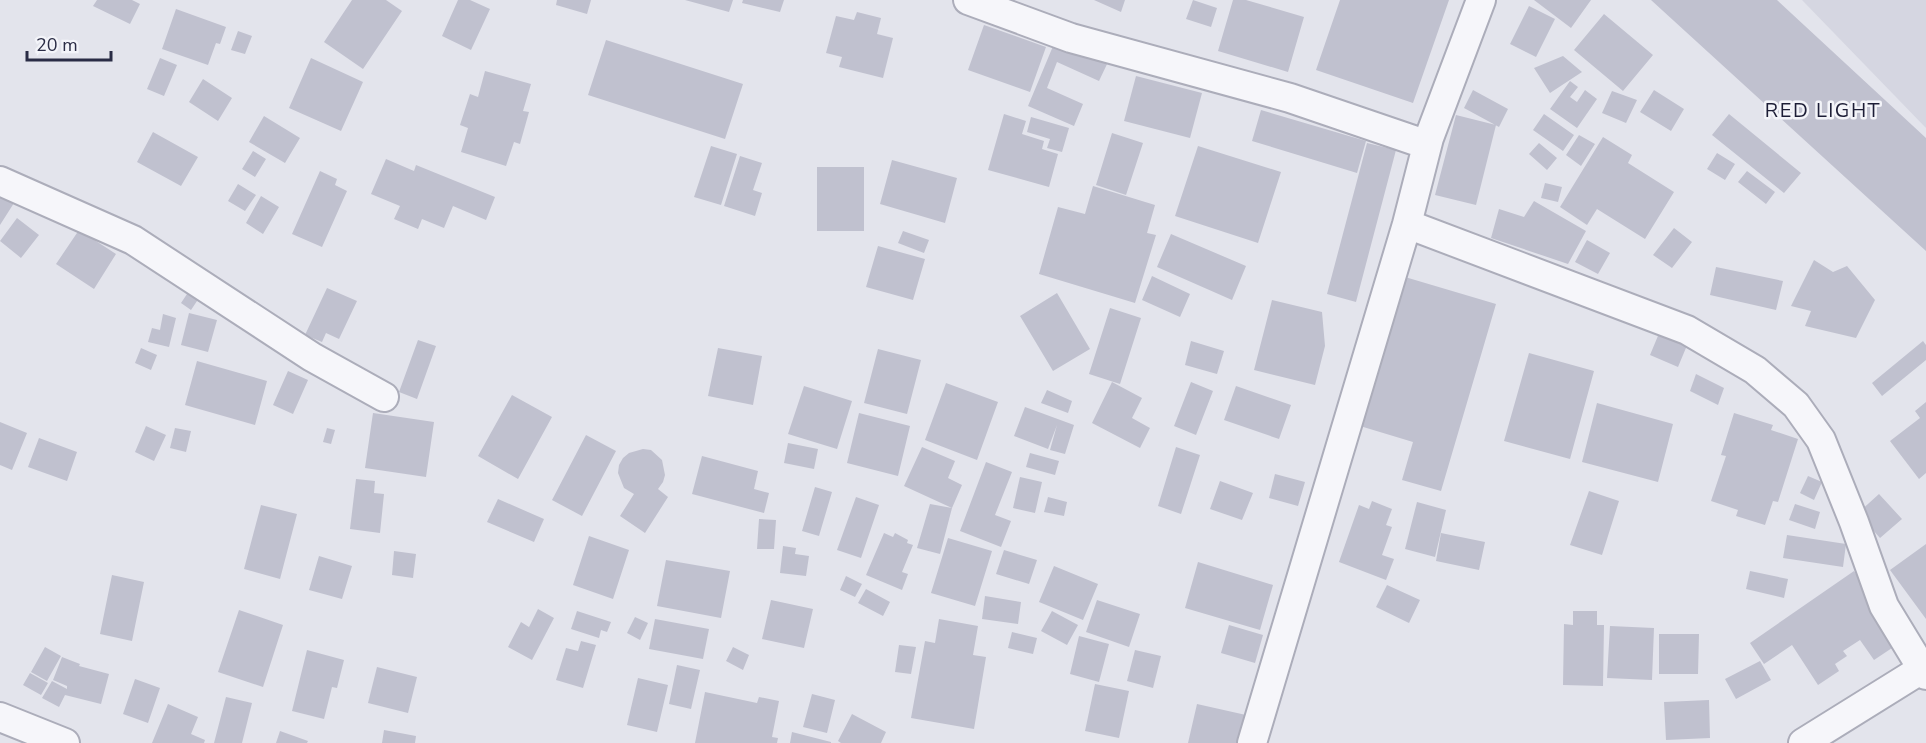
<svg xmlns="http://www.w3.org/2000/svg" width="1926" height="743" font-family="'Nunito Sans',sans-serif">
<rect width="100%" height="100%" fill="#e3e4ec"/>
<path fill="#d5d6e1" d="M1802,0h124v128z"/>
<path fill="#c0c1cf" d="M97,0h35l8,4 -10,20 -37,-18z
M352,0h34l16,11 -39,58 -39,-27z
M458,0h12l20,9 -19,41 -29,-14z
M557,0h34l-4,14 -31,-9z
M685,0h48l-4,12z
M743,0h41l-4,12 -38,-9z
M1094,0h31l-4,12z
M1193,0l24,8 -6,19 -25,-8z
M1233,0h13l58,17 -16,55 -70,-21z
M1340,0h109l-36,103 -97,-33z
M1534,0h57l-20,28z
M1651,0h126l149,138v113z
M1529,6l26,13 -19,38 -26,-13z
M176,9l50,18 -6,17 -4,-1 -8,22 -46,-16z
M857,12l24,6 -4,16 16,4 -10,40 -44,-11 3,-10 -16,-4 10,-37 18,4z
M1604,14l49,41 -30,36 -49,-41z
M984,25l62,22 -16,45 -62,-22z
M238,31l14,5 -7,18 -14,-4z
M1056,39l52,23 -9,19 -42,-19 -10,26 36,16 -9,22 -46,-20z
M606,40l137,44 -18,55 -137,-44z
M1563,56l19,16 -32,21 -16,-25z
M160,58l17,7 -13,31 -17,-7z
M311,58l52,24 -22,49 -52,-23z
M485,71l46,13 -8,27 6,1 -9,32 -6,-2 -8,24 -45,-14 7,-24 -8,-3 10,-31 8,3z
M1136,76l66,17 -12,45 -66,-17z
M203,79l29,19 -14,23 -29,-19z
M1570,81l8,6 -8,10 7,5 8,-12 12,9 -20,29 -27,-19z
M1473,90l35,19 -9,18 -35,-19z
M1654,90l30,19 -13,22 -31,-19z
M1612,91l25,9 -11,23 -24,-10z
M1261,110l105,31 -9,32 -105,-32z
M1004,114l22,7 -4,13 22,7 -2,8 16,5 -9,33 -61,-17z
M1544,114l30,21 -11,16 -30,-21z
M1729,114l72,59 -17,20 -72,-58z
M1456,115l40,10 -20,80 -41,-10z
M264,116l36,22 -15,25 -36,-21z
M1031,117l38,11 -7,24 -15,-4 3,-9 -23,-7z
M153,132l45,25 -17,29 -44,-24z
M1112,133l31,10 -17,52 -30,-10z
M1579,135l16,9 -14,22 -15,-11z
M1603,137l29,18 -4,8 46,29 -29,47 -48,-30 -10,16 -27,-18z
M1367,143l29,7 -40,152 -29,-8z
M1539,143l18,15 -10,12 -18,-16z
M711,146l26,8 -16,51 -27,-8z
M1198,146l83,26 -23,71 -83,-27z
M253,151l13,8 -11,18 -13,-8z
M1717,153l18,11 -10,16 -18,-11z
M740,156l22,7 -9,27 9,3 -7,23 -31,-10z
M386,159l28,12 2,-6 79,32 -9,23 -33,-14 -9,22 -22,-9 -4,10 -24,-10 6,-13 -29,-12z
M892,160l65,18 -12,45 -65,-19z
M817,167h47v64h-47z
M320,171l17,8 -2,6 12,6 -25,56 -30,-13z
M1747,171l28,21 -9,12 -28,-22z
M1545,183l17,4 -4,15 -17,-4z
M238,184l18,11 -11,16 -17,-10z
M1093,186l62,19 -8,28 9,2 -21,68 -96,-29 19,-67 27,7z
M0,194l14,9 -14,22z
M261,196l18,11 -16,27 -17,-11z
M1534,201l52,30 -18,33 -77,-26 8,-29 25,8z
M17,218l22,17 -18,23 -21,-17z
M1674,228l18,14 -20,26 -19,-13z
M79,230l37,24 -22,35 -38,-25z
M903,231l26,9 -5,13 -26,-10z
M1171,234l75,32 -14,34 -75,-33z
M1587,240l23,13 -12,21 -23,-12z
M878,246l47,13 -12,41 -47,-13z
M1814,260l19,12 14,-6 28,34 -19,38 -51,-12 6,-15 -20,-5z
M1716,267l67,14 -7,29 -66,-15z
M1152,276l38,18 -10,23 -38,-17z
M1405,277l91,27 -55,187 -39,-11 11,-38 -53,-16z
M327,288l30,13 -18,38 -13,-6 -4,9 -17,-7z
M189,291l10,7 -8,12 -10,-7z
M1057,293l33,56 -37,22 -33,-55z
M1272,300l50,12 3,34 -10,39 -61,-15z
M1110,308l31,10 -21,66 -31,-10z
M189,313l28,7 -9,32 -27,-7z
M163,314l13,4 -7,29 -21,-5 4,-14 8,2z
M1660,331l28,12 -10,24 -28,-12z
M418,340l18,6 -19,53 -18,-7z
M1191,341l33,10 -7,23 -32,-9z
M1923,341l3,4v15l-44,36 -10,-13z
M141,348l16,7 -6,15 -16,-7z
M718,348l44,8 -9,49 -45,-9z
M878,349l43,11 -14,54 -43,-11z
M1529,353l65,18 -24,88 -66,-18z
M197,361l70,20 -12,44 -70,-20z
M288,371l20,9 -15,34 -20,-9z
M1696,374l28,14 -6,17 -28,-14z
M1112,382l30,16 -10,20 18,10 -10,20 -48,-25z
M1191,382l22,9 -17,44 -22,-9z
M946,383l52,19 -21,58 -52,-20z
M804,386l48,15 -15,48 -49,-15z
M1236,386l55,19 -12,34 -55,-19z
M1047,390l25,11 -4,12 -27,-10z
M512,395l40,22 -34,62 -40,-23z
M1926,402v71l-7,6 -29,-38 30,-23 -5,-7z
M1597,403l76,21 -15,58 -76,-20z
M1025,407l49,18 -9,29 -15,-4 7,-25 -9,24 -34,-13z
M373,413l61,9 -8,55 -61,-9z
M859,413l51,13 -12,50 -51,-13z
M1734,413l39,12 -2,5 27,9 -20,63 -5,-1 -8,24 -29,-9 2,-6 -27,-9 15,-45 -5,-1z
M0,422l27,11 -15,37 -12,-5z
M146,426l20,9 -12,26 -19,-9z
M175,428l16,3 -5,21 -16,-4z
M327,428l8,2 -4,14 -8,-2z
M586,435l30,16 -34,65 -30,-16z
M39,438l38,14 -10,29 -39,-14z
M788,443l30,6 -4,20 -30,-6z
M922,447l33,14 -7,17 14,7 -10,23 -48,-22z
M1176,447l24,8 -19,59 -23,-8z
M643,449l8,1 11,10 3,15 -2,7 -5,7 10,8 -23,36 -25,-17 14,-22 -10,-6 -6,-15 1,-8 4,-7 6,-5z
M1030,453l29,8 -4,14 -29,-8z
M702,456l56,15 -4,18 15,4 -5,20 -72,-19z
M986,462l26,10 -17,43 16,6 -10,26 -41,-16z
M1275,474l30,8 -7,24 -29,-8z
M1808,476l14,6 -8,18 -14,-7z
M1020,477l22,5 -7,31 -22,-5z
M356,479l19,2 -1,12 10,1 -4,39 -30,-4z
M1220,481l33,12 -11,27 -32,-11z
M815,487l17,5 -13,44 -17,-5z
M1589,491l30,10 -17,54 -32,-10z
M1879,494l23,25 -22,19 -22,-25z
M856,497l23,8 -18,53 -24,-8z
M1048,497l19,5 -3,14 -20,-4z
M498,499l46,20 -10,23 -47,-20z
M1372,501l20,8 -6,16 6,2 -10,28 12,4 -8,21 -47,-18 20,-57 10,4z
M1417,502l29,8 -11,47 -30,-8z
M930,504l22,4 -12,46 -23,-6z
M1795,504l25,8 -5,17 -26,-9z
M261,505l36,9 -17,65 -36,-10z
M759,519l17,1 -2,29h-17z
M884,533l9,4 2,-4 13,7 -1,3 6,2 -11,27 6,2 -6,16 -36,-15z
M1441,533l44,9 -6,28 -43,-9z
M1787,535l59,9 -3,23 -60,-9z
M589,536l40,14 -16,49 -40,-14z
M948,538l44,13 -17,55 -44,-13z
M1926,544v75l-36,-49z
M783,546l13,2 -1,6 14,2 -3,20 -26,-3z
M1004,550l33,10 -8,24 -33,-10z
M394,551l22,3 -3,24 -21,-3z
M319,556l33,10 -10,33 -33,-9z
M666,560l64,11 -9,47 -64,-12z
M1198,562l75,23 -13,45 -75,-22z
M1054,566l44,18 -15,36 -44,-18z
M1750,571l38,8 -4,19 -38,-9z
M1854,571l47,71 -27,18 -14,-20 -17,11 4,5 -12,8 4,7 -21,14 -26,-40 -28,19 -14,-21z
M112,575l32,7 -12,59 -32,-7z
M846,576l16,8 -7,13 -15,-7z
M1387,585l33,15 -11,23 -33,-16z
M866,589l24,13 -7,14 -25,-13z
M985,596l36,6 -3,22 -36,-5z
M771,600l42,9 -9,39 -42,-9z
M1097,600l43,14 -11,33 -43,-15z
M538,609l16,9 -22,42 -24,-13 13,-25 8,5z
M239,610l44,15 -20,62 -45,-15z
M577,611l34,11 -4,10 -6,-2 -2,8 -28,-9z
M1052,611l26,14 -11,20 -26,-14z
M1573,611h24v14h7l-1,61 -40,-1 1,-61 9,1z
M635,617l13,6 -8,17 -13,-7z
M655,619l54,10 -6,30 -54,-10z
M939,619l39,7 -5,29 13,2 -12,72 -63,-11 14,-77 10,2z
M1229,625l34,10 -8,28 -34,-10z
M1610,626l44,2 -2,52 -45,-2z
M1012,632l25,6 -4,16 -25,-6z
M1659,634h40l-1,40h-39z
M1079,636l30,8 -10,38 -29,-8z
M581,641l15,4 -13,43 -27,-8 10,-32 12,3z
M899,645l17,2 -5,27 -16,-2z
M45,647l16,9 -14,25 -16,-9z
M733,647l16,8 -6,15 -17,-9z
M307,650l37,10 -7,28 -5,-1 -8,32 -32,-8z
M1135,650l26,6 -8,32 -26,-7z
M62,657l18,7 -1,2 30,8 -8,30 -36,-9 -6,12 -17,-9 10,-17 15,8v-3l-14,-6z
M1760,661l11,19 -35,19 -11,-20z
M677,665l23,5 -9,39 -22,-5z
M377,667l40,10 -9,36 -40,-10z
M30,673l18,10 -7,12 -18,-10z
M638,678l30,7 -11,47 -30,-7z
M135,679l25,9 -12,35 -25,-9z
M1095,684l34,7 -10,47 -34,-7z
M705,692l52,11 2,-6 20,4 -7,36 6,1 -1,5h-82z
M812,694l23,6 -8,33 -24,-6z
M226,697l26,6 -10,40h-28z
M1709,700l1,38 -44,2 -2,-38z
M168,704l30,13 -7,17 14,6 -1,3h-52z
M1197,704l49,11 -7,28h-51z
M852,714l34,18 -5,11h-40l-3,-2z
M384,730l32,6 -1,7h-33z
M280,731l28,10 -1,2h-31z
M792,732l39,10v1h-41z"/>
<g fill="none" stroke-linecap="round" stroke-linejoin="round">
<defs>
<path id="minor" d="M968,0l103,38 219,60 126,43h7l6,-3
M0,181l133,59 179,117 72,40
M1407,224l280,106 68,40 41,35 25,35 33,82 30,84 42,69
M0,717l65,26
M1252,743l155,-519 22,-86 52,-138
M1803,743l119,-74"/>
</defs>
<use href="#minor" stroke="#acadba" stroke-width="32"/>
<use href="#minor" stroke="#f6f6fa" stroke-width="28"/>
</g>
<g text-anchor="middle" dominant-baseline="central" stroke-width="5" stroke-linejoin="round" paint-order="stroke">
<g font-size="20" letter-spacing="1.5" fill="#1c1d36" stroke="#f3f4f9">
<text x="1823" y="110">RED LIGHT</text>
</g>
</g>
<path d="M27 51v9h84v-9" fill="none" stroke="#2a2c45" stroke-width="3"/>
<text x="36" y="51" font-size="18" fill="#2a2c45" stroke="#f3f4f9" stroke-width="4.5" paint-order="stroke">20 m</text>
</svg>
